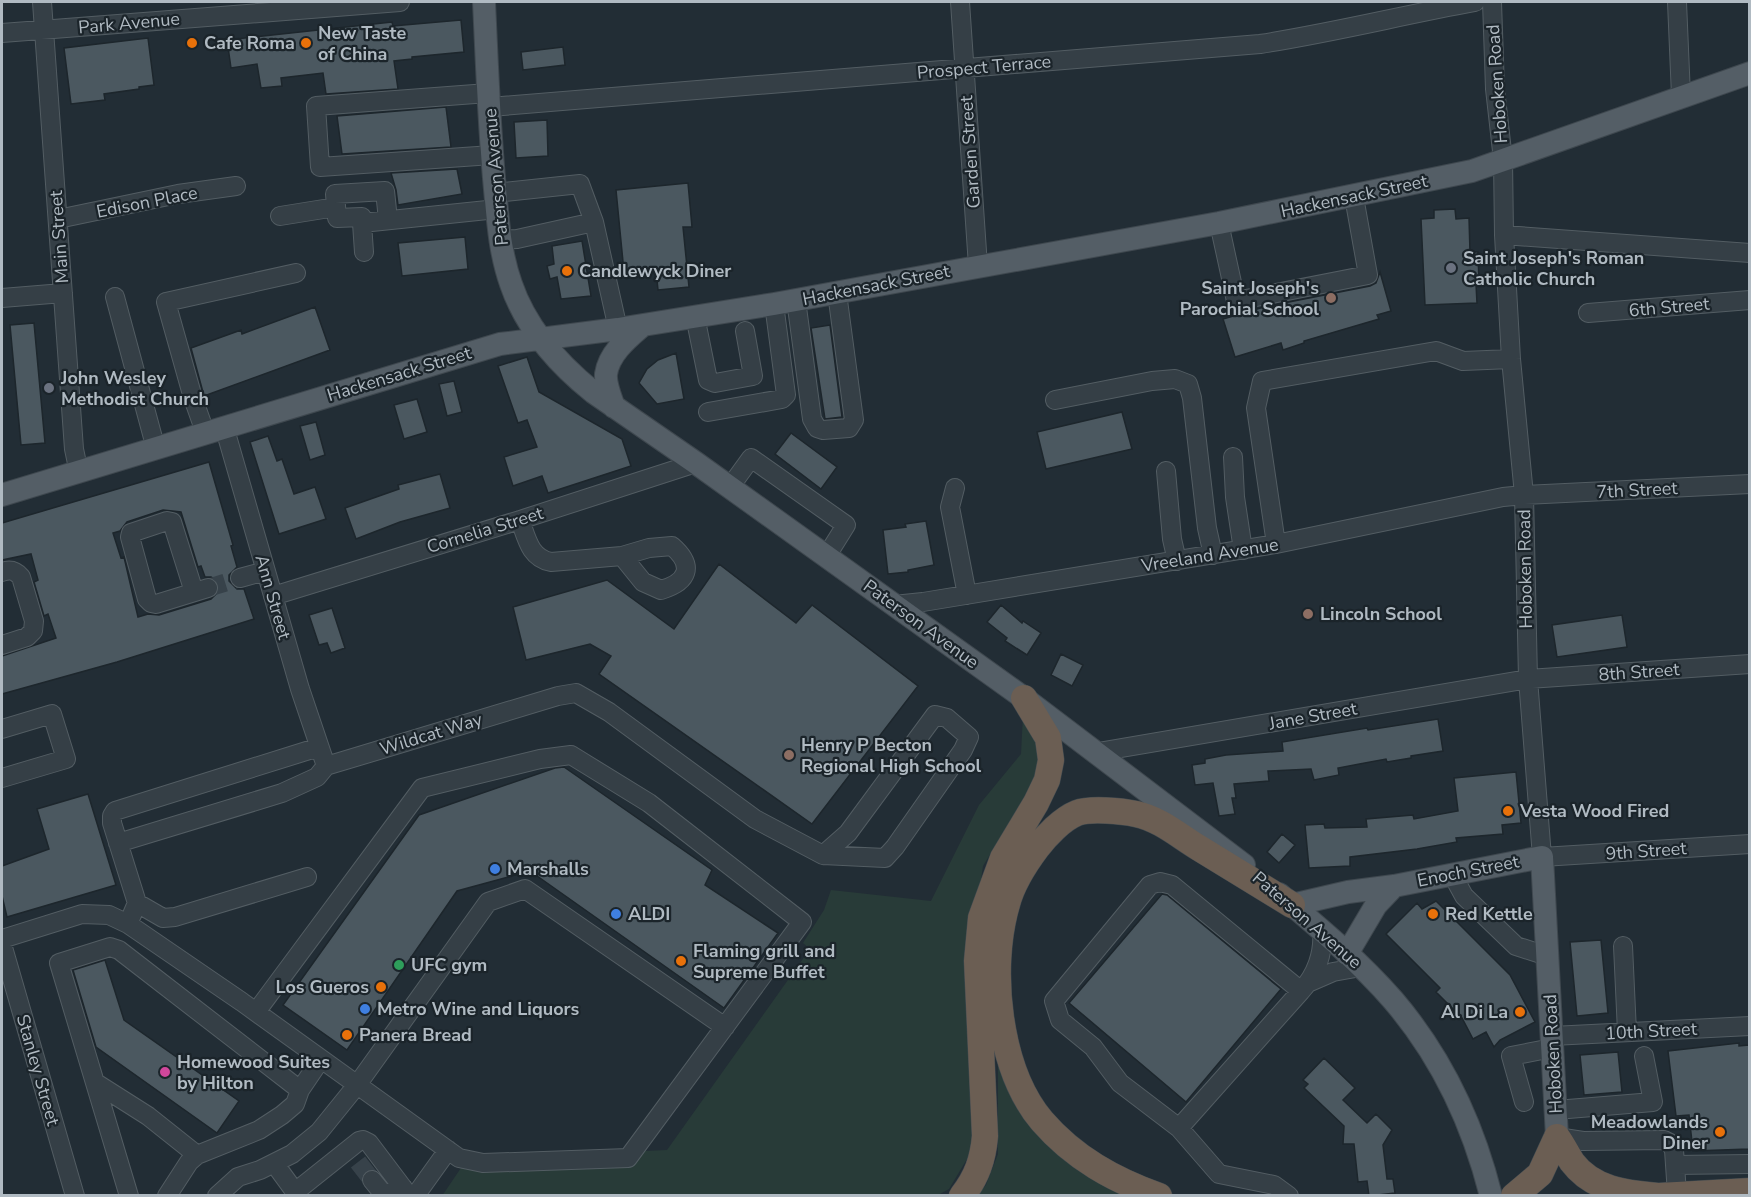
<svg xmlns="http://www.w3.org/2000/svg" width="1751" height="1197" font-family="'Nunito Sans',sans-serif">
<rect width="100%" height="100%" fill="#222d35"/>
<path fill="#283b38" d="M1023,715l20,29 -9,38 -51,84 -11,74 4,204 -27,45 -13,7h-494l25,-37 200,-9 143,-201 -7,-6 21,-33 7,-20 100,11 48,-96 42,-51z
M998,1045l18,42 120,109h-160l10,-11 12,-31z"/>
<path fill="#4b5860" stroke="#1d262c" stroke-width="1.5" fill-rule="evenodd" d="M461,20l3,32 -52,5v2l-18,2 4,28 -72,5 -3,-21 -42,5 1,8 -21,2 -4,-24 -26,4 -4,-28 165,-18 1,4z
M148,38l6,47 -15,2v2l-35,5 1,6 -34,4 -7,-56z
M563,47l2,18 -42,5 -2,-18z
M446,107l5,40 -109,7 -5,-38z
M547,120l1,36 -32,2 -2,-36z
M457,169l5,25 -64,11 -2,-15 -5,-17z
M688,183l4,44h-9l6,60 -31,3 -2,-20 -32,2 -8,-82z
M1455,209l1,10 13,-1 1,34h8l1,32h-3l1,19 -52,2 -4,-86 13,-1v-8z
M465,237l3,32 -66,7 -4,-33z
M582,241l9,55 -30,3 -4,-22 -7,2 -3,-13 7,-2 -2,-18z
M1380,272l11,39 -14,4 2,4 -75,22v2l-21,7 -2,-7 -46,14 -12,-38 41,-12 106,-21 6,-3z
M315,307l15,43 -126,46 -13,-48 50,-18 1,4z
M34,323l11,120 -24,2 -11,-120z
M830,325l12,92 -17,2 -14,-91z
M676,353l8,46 -27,5 -18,-21 8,-14 11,-9z
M527,357l12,35 83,47 9,27 -83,27 -6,-17 -29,10 -9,-29 33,-10 -10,-27 -9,3 -20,-57z
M454,381l8,31 -15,4 -8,-32z
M417,399l10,33 -23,7 -10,-34z
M1122,412l10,37 -86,20 -9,-37z
M316,422l9,33 -15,5 -10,-34z
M791,433l46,34 -16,22 -46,-35z
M268,436l9,25 5,-2 12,35 21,-7 11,32 -47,15 -29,-92z
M209,462l24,83 -2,1 6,21 -8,8v6l8,8h7l10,30 -137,43 -115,32v-38l54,-18 -8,-24 -4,2 -10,-34 4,-2 -7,-26 -29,6v-37zM163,510l18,2 17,55 3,-1 4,11h6l5,3 3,5v6l-8,8 -52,16 -11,-1 -10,3 -14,-60 -3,1 -8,-25 7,-2 7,-9z
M440,474l10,34 -50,14 -44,17 -11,-31 54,-19 -1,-4z
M926,521l8,44 -26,5v2l-20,2 -5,-44 23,-3 -1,-3z
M719,564l77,59 16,-18 106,81 -106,138 -213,-150 12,-18 -21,-12 -64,16 -13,-53 94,-27 67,49z
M1001,605l21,18 1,-2 18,12 -14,22 -22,-14 2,-3 -20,-16z
M332,608l13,40 -14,5 -4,-10 -8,2 -10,-30z
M1622,615l5,32 -70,10 -5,-32z
M1061,654l22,11 -11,21 -21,-11z
M1438,719l5,32 -32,5v2l-24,4 -1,-3 -48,9 1,7 -25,5 -3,-11 -43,2 1,10 -35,3 2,14h-4l3,16 -16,2 -6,-33 -18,2 -3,-20 13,-2v-4l21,-4 57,-4 -1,-9 85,-14 1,2z
M564,767l148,103 -7,15 73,48 -54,75 -194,-137 -73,20 -110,159 -64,-45 136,-190 136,-47z
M1516,772l5,51 -19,2 1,9 -47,4 1,4 -40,7 -67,8v9l-41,2 -4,-43 19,-1 1,4 42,-1 -1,-8 47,-4 1,4 44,-8 -4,-33z
M88,794l28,91 -109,32 -5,-21v-30l47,-17 -12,-40z
M1282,834l13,11 -16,18 -12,-11z
M1162,894l5,1 114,94 -95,113 -117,-99z
M1436,901l74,74 25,47 -35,18 -6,7 -8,-15 -13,7 -11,-21 -26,-26 4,-4 -54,-54 31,-31 5,6z
M1601,940l7,73 -31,3 -7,-74z
M105,960l19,60 115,81 -22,32 -121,-86 -23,-77z
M1739,1043v3l10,-1v104l-56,2 -4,-36 -13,1 -8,-65z
M1618,1052l4,40 -38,3 -4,-40z
M1324,1058l31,30 -12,12 24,23 9,-9 16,16 -9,15 4,34h6l2,14 -26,3 -2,-15 -9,1 -4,-38h-11l1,-18 -40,-38 4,-4 -5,-4z"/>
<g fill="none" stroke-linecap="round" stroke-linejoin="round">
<path stroke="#37424a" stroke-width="18" stroke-dasharray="18 9" stroke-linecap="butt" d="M208,588l32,-10
M358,1162l14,18"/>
<defs>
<path id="minor" d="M42,2l32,447 5,24
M960,2l18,264
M1492,2l3,87 8,71 1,75 7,124 13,136 4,184 14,178 208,-13
M1677,2l4,94
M2,33l398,-31
M488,93l-172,13 4,61 172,-12
M490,107l770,-63c72,-11 143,-29 215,-42
M495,193l85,-9 14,38 -77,17 -18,1
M280,216l56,-9
M58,219l120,-25 58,-8
M388,220l-3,-29 -50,3 2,24 25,-1v6l135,-14
M594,222l24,107
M362,223l2,29
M1219,223l17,78 132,-26 -14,-78
M1504,235l246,18
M115,297l41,152
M2,298l61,-5
M796,300l16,119 5,9 6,2 26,-2 5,-8 -17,-127
M1588,313l162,-13
M695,316l13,64 7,3 38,-7 -8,-45
M1055,400l97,-19 23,-2 13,5 4,14 15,130 6,27
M708,412l74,-13 4,-4 -12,-91
M224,426l76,263 26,77
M205,432l-12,-34 -27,-96 130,-29
M1233,457l2,40 8,53
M1166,471l6,68 5,22
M730,487l21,-29 95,67 -20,32
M955,488l-5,19 17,88
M520,520c7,19 10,38 31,42l71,-6 27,-8 23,-2c23,20 16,36 -11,44l-18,-8 -21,-26
M1276,544l-20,-136 6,-27 174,-30 27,10 48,-2
M2,572c8,-3 13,-2 19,5l13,44 -1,10 -6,6 -25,8
M240,578l26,-7
M194,592l-22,-70 -5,-1 -36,12 -1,4 17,62 4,4 5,1 52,-16
M273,596l247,-76 176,-57
M894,605l29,-3 353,-58 227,-47 21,-2 226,-11
M2,729l50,-15 14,45 -64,19
M1098,752l430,-73 222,-15
M326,766l232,-70 18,-3 33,19 146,107 68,36 25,-22 87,-118 12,3 22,19 -6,13 -68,97 -10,11 -62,-3
M118,843l164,-50 35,-16 9,-11
M1452,874l12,22 52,50 31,10
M137,903l26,15 12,-1 132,-40
M128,924l9,-21 -25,-80v-7l3,-5 204,-64
M2,939l80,-25 27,1 19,9 114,78 217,156 24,5 145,-5 174,-236 -153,-119 -78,-48 -31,4 -118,29 -166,224
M2,944l73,252
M1623,946l4,86
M1310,982l23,-10 28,-5
M1301,991l-129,-106 -12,-3 -10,3 -96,116 6,19 33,27 27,36 59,45 122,-137c15,-16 23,-38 21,-60
M1552,1036l198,-10
M96,1083l52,33 49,39
M1524,1102l-13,-46 41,-8
M1556,1110l97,-8 -9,-46
M1179,1128l40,46 55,11 15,11
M1557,1137l26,4 81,-1 6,3 4,7 3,44
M274,1163l24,33
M1675,1165l75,-1
M372,1180l9,11 9,3 13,-6
M295,1192l64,-51 4,-1 6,3 40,53
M129,1196l-70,-233 51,-16 9,3 181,140
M167,1196l22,-34 8,-7 62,-25 23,-15 13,-11 5,-14 21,-31
M217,1196l21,-19 22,-7 32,-16 27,-22 38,-47 131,-183 37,-13 200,138
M415,1196l33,-46"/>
<path id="major" d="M484,2c3,62 5,125 11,187 3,33 5,64 16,95 15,44 46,79 82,108l103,71 328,235 220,167
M614,407c-3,-9 -9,-23 -8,-33 3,-21 22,-36 37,-49
M2,495l498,-151 118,-15 156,-25 445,-81 253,-52 278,-98
M1279,894c39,33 80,67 114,106 48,56 80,124 98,196
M1292,905l56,-13 46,-6 148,-29 15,280
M1347,954l29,-49 18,-19"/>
<path id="highway" d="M1557,1137c6,8 10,17 15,25 21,28 54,31 86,34
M962,1196c15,-19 21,-37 23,-60l-8,-175 4,-43 22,-60 33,-55 11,-23 4,-20 -3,-22 -24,-40
M1159,1196c-45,-16 -85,-38 -117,-75 -44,-52 -54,-153 -35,-217 5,-19 18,-40 30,-56 9,-12 25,-29 40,-35 13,-5 45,-2 59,1 24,5 43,22 63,34 31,19 62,38 93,57
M1514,1196l26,-22 17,-37
M1659,1196l91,-5"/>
</defs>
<use href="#minor" stroke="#535d63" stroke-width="20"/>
<use href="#major" stroke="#3f484f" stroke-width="24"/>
<use href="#highway" stroke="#404a50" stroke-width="27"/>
<use href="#minor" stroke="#353f46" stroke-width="18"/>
<use href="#major" stroke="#545e66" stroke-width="22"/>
<use href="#highway" stroke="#6b5e53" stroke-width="26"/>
</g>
<g fill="#e8710a" stroke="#1b242a" stroke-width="2">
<circle cx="192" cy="43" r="6"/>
<circle cx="306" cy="43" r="6"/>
<circle cx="567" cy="271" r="6"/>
<circle cx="1508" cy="811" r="6"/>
<circle cx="1433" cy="914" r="6"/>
<circle cx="681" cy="961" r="6"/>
<circle cx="381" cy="987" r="6"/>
<circle cx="1520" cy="1012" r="6"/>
<circle cx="347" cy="1035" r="6"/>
<circle cx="1720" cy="1132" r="6"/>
</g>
<g fill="#6b7280" stroke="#1b242a" stroke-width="2">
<circle cx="1451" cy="268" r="6"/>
<circle cx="49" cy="388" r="6"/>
</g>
<g fill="#8d6e63" stroke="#1b242a" stroke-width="2">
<circle cx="1331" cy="298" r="6"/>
<circle cx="1308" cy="614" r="6"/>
<circle cx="789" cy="755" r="6"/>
</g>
<g fill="#3f7fe0" stroke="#1b242a" stroke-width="2">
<circle cx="495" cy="869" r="6"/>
<circle cx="616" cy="914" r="6"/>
<circle cx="365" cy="1009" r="6"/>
</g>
<circle fill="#2e9e5b" stroke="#1b242a" stroke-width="2" cx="399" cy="965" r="6"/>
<circle fill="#d1479c" stroke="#1b242a" stroke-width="2" cx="165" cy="1072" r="6"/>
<g text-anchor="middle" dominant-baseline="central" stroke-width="4.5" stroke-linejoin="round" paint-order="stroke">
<g font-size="18" fill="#b0bac2" stroke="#1b242a">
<text transform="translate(129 23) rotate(-5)">Park Avenue</text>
<text transform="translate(984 67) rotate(-5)">Prospect Terrace</text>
<text transform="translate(1497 84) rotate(-94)">Hoboken Road</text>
<text transform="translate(970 152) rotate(-94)">Garden Street</text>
<text transform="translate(496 177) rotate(-95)">Paterson Avenue</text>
<text transform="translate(1354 196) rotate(-12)">Hackensack Street</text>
<text transform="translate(147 202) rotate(-11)">Edison Place</text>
<text transform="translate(59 237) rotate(-94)">Main Street</text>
<text transform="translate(876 285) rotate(-11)">Hackensack Street</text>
<text transform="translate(1669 307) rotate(-5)">6th Street</text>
<text transform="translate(399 374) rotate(-17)">Hackensack Street</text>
<text transform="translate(1637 490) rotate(-3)">7th Street</text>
<text transform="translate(485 530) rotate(-17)">Cornelia Street</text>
<text transform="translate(1210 555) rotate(-9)">Vreeland Avenue</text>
<text transform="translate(1525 569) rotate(-91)">Hoboken Road</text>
<text transform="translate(273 597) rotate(74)">Ann Street</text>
<text transform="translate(921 624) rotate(36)">Paterson Avenue</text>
<text transform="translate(1639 672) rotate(-4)">8th Street</text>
<text transform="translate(1313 716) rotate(-10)">Jane Street</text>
<text transform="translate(431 734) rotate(-17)">Wildcat Way</text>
<text transform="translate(1646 851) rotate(-4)">9th Street</text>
<text transform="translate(1468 871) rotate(-11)">Enoch Street</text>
<text transform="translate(1307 920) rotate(41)">Paterson Avenue</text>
<text transform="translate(1651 1031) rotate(-3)">10th Street</text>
<text transform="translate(1553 1054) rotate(-93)">Hoboken Road</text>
<text transform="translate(38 1070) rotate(74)">Stanley Street</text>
</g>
<g font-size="18" font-weight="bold" fill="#b0bac2" stroke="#1b242a" text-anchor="start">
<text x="318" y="33">New Taste<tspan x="318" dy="21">of China</tspan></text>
<text x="204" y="43">Cafe Roma</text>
<text x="1463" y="258">Saint Joseph's Roman<tspan x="1463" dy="21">Catholic Church</tspan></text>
<text x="579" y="271">Candlewyck Diner</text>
<text x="1319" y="288" text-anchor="end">Saint Joseph's<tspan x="1319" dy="21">Parochial School</tspan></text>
<text x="61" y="378">John Wesley<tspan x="61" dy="21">Methodist Church</tspan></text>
<text x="1320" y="614">Lincoln School</text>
<text x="801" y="745">Henry P Becton<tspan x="801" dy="21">Regional High School</tspan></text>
<text x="1520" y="811">Vesta Wood Fired</text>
<text x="507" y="869">Marshalls</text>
<text x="628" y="914">ALDI</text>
<text x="1445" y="914">Red Kettle</text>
<text x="693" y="951">Flaming grill and<tspan x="693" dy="21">Supreme Buffet</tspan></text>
<text x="411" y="965">UFC gym</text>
<text x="369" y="987" text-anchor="end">Los Gueros</text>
<text x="377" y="1009">Metro Wine and Liquors</text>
<text x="1508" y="1012" text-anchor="end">Al Di La</text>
<text x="359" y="1035">Panera Bread</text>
<text x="177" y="1062">Homewood Suites<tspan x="177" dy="21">by Hilton</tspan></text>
<text x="1708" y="1122" text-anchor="end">Meadowlands<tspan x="1708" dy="21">Diner</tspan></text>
</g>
</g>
<rect width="1751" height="1197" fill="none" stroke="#b0bac2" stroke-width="6"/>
</svg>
